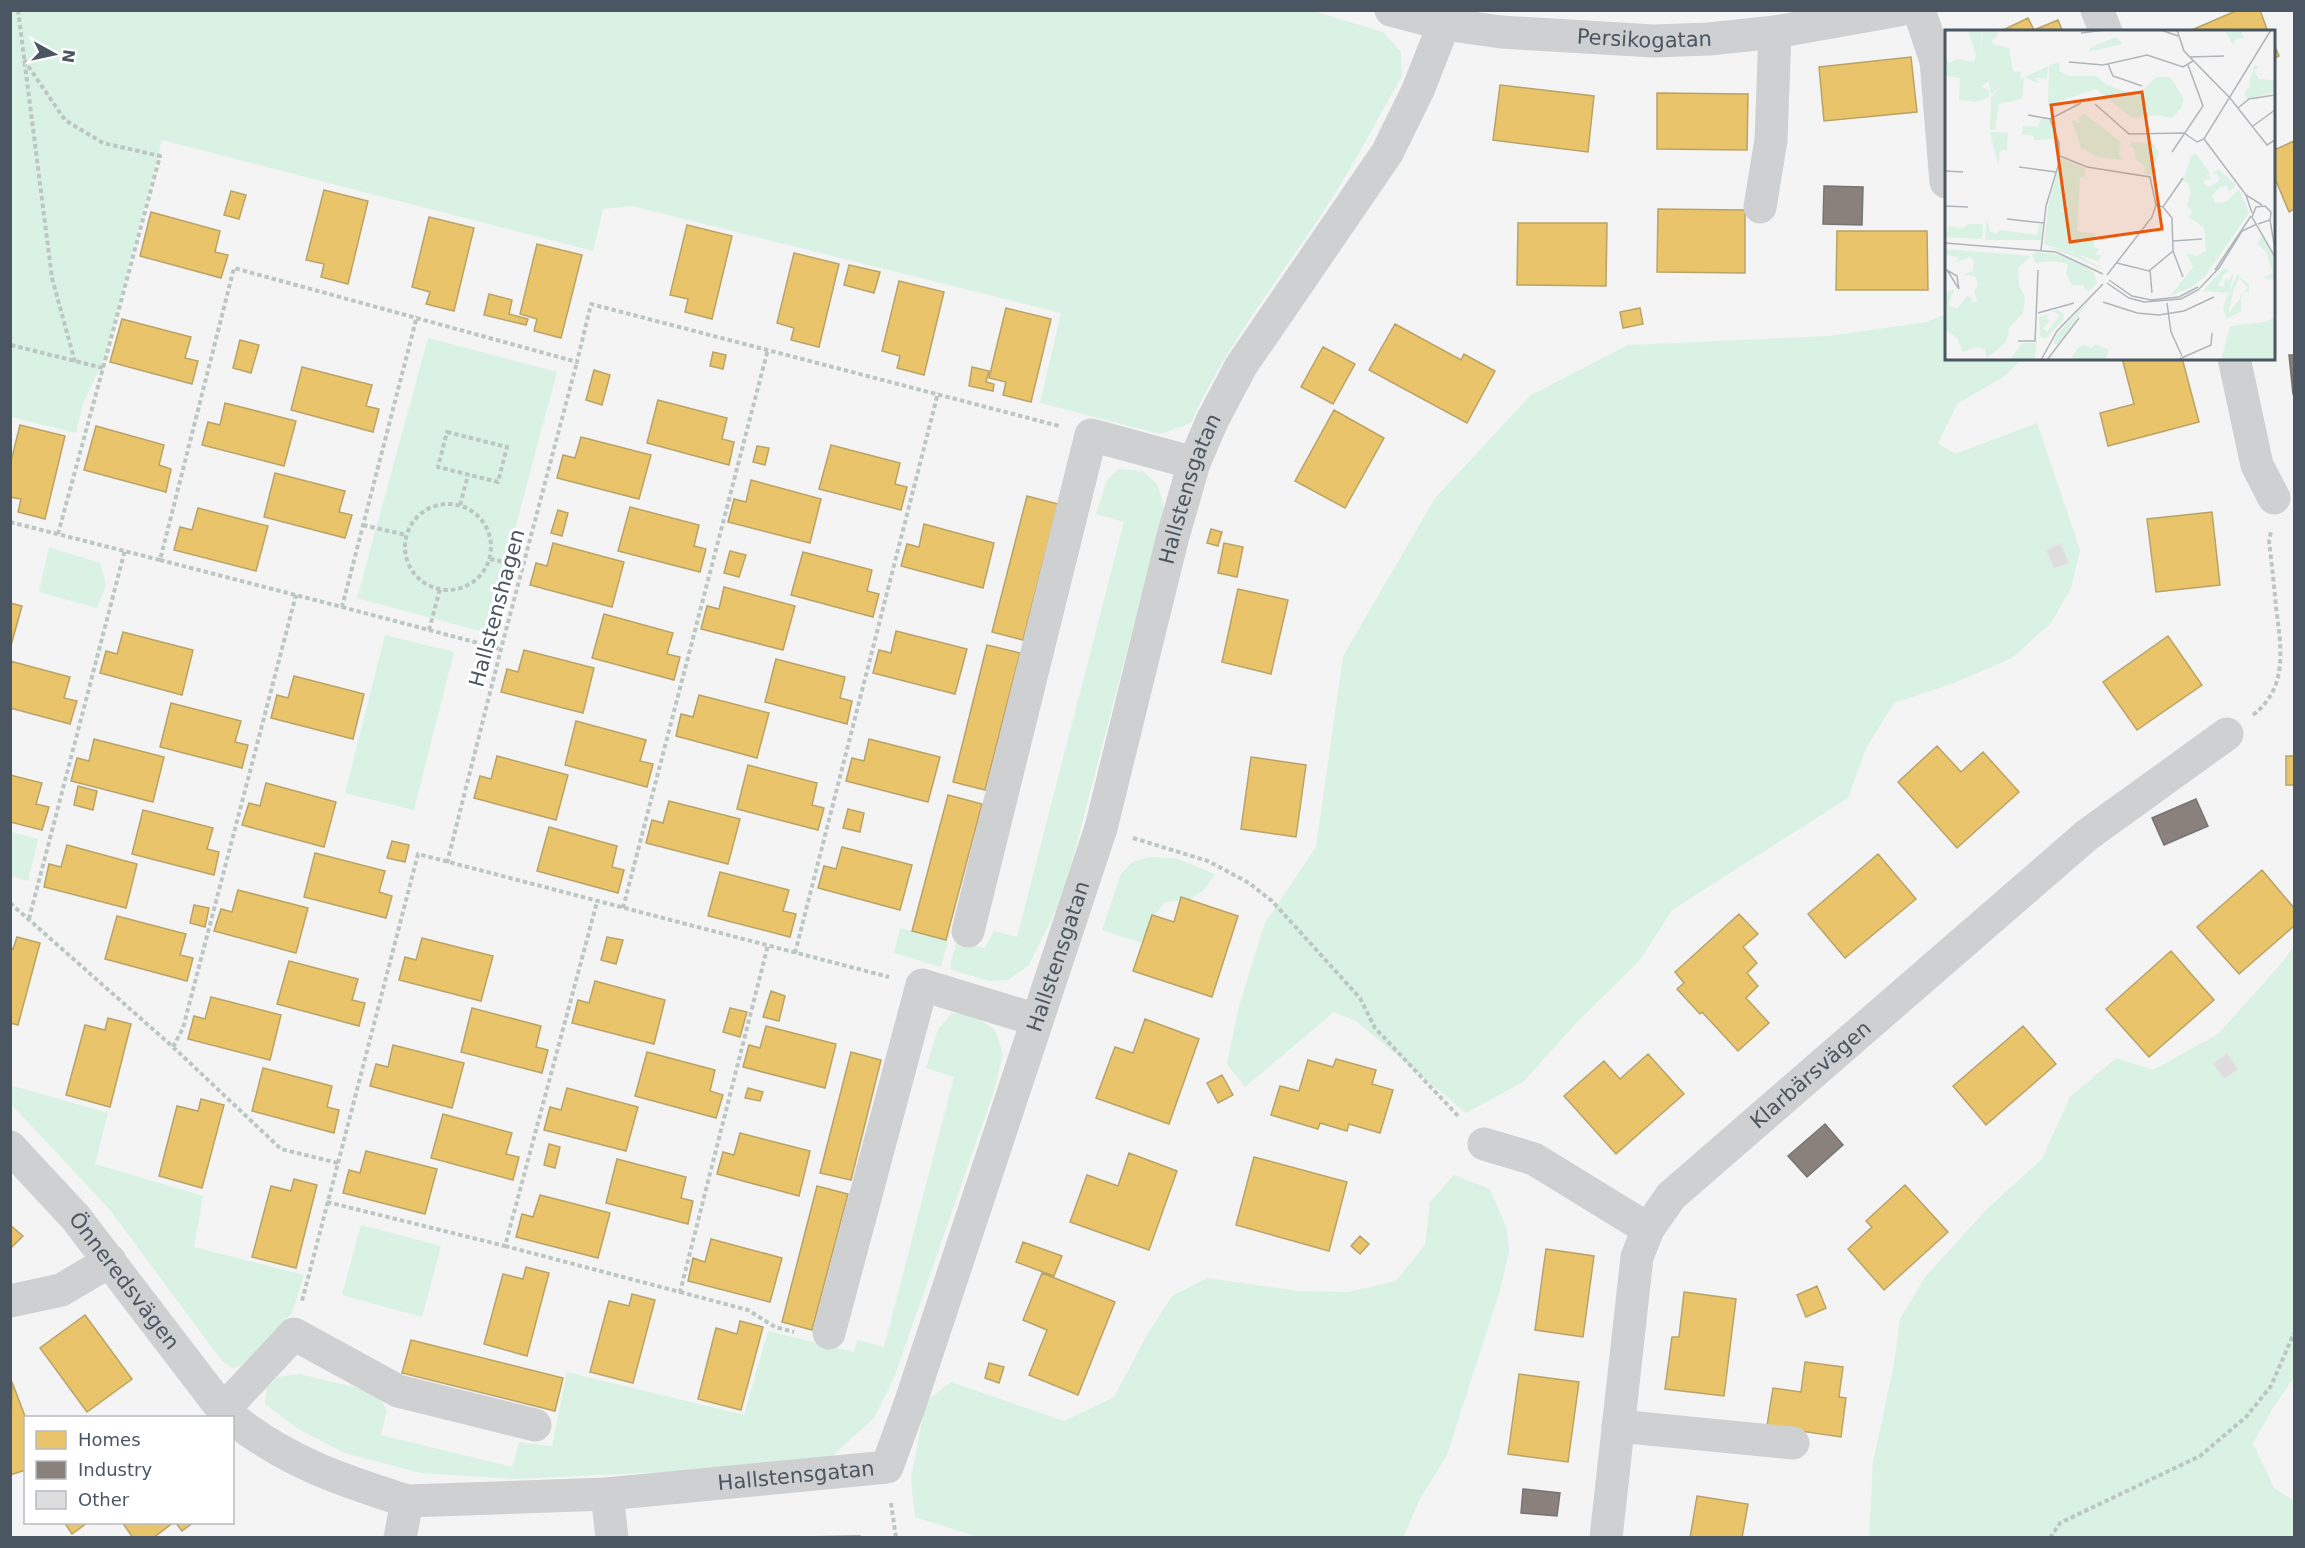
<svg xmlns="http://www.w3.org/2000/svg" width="2305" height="1548" font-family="'DejaVu Sans',sans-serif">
<rect width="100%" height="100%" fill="#f4f4f4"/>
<path fill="#d9f2e3" d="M1310,10l73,22 18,20 1,24c-25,44 -48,88 -75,130 -47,72 -101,138 -136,217l-31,11 -120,-31 21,-90 -429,-107 -29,3 -10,42 -431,-111 -58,219 -21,44 -7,30 -65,-16v-406z
M1946,314v44l76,1 -17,17 -47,27 -20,40 17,11 82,-31 43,127 -9,38 -20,35 -39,35 -58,25 -60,20 -28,45 -18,50 -176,112 -32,50 -64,63 -53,59 -57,31 -110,-92 -22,-9 -89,75 -18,-23 12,-58 26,-83 51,-76 27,-191 92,-158 96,-103 97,-50 201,-9 98,-14z
M428,338l129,34 -70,261 -130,-35z
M1118,469l25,2 15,14 6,24 -101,387 -34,69 -21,15 -18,1 -39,-11 -1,-4 6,-23 3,-2 26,7 9,-17 23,6 107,-415 -28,-8 11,-34z
M49,547l51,16 6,22 -9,23 -58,-16z
M385,635l69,17 -40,158 -69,-17z
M11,832l27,7 -10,42 -17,-5z
M1149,857l26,1 40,16 -12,17 -15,9 -23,2 -11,14 -2,-1 -10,28 -40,-13 19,-56 10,-11z
M900,928l48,12 -7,27 -47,-14z
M2294,946v431l-21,31 -20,35 21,45 20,13v36l-425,1 4,-76 21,-98 6,-45 25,-42 63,-69 54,-49 28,-62 46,-39 37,12 65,-36 62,-69z
M952,1013l23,3 20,14 8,24 -9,37 -100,287 -20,40 -44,40 -54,9 -263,12 -92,-6 -76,-20 -47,-24 -33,-25 2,-17 11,-10 21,-3 76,18 12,18 -6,25 131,32 7,-25 33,4 15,-74 177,43 24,-84 86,21 4,-12 26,7 70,-270 -28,-9 12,-39z
M10,1085l98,28 -13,51 108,32 -9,51 110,28 -12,38 -51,53 -9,2 -10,-7 -112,-151 -99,-106z
M1454,1175l36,14 17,40 2,23 -9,38 -53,165 -26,42 -18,40h-425l-63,-20 -4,-39 15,-77 25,-19 113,39 50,-24 33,-62 25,-39 35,-18 92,13 49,1 48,-11 29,-36 5,-43z
M361,1225l80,21 -19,71 -80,-22z"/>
<path fill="#e9c46a" stroke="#b9a367" stroke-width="1.5" d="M2238,10h22l8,22h-81z
M2028,18l6,12 24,-10 5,12h-64z
M2274,44l5,12 -5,3z
M1911,57l6,55 -93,9 -5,-54z
M1500,85l94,11 -6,56 -95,-12z
M1657,93l91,1 -1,56 -90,-1z
M2294,141v68l-5,3 -15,-36v-26z
M324,190l44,11 -20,83 -27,-7 3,-13 -18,-4z
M231,191l15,4 -7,24 -15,-4z
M1658,209l87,1v63l-88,-1z
M151,212l69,19 -5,21 13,3 -7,23 -81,-22z
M429,217l45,11 -20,83 -28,-7 4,-12 -18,-5z
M1518,223h89l-1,63 -89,-1z
M687,225l45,11 -20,83 -27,-7 3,-13 -18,-4z
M1837,231h90l1,59h-92z
M537,244l45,11 -21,83 -27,-7 3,-12 -17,-5z
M794,253l45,11 -20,83 -28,-7 3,-12 -17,-5z
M849,265l31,7 -6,21 -30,-8z
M899,281l45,11 -20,83 -27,-7 3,-12 -18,-5z
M489,294l23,6 -3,14 19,5 -2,6 -42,-10z
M1006,308l45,11 -20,83 -28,-7 3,-13 -17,-4z
M1640,308l3,16 -20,4 -3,-16z
M122,319l69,18 -6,21 13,3 -6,23 -82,-22z
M1395,324l66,36 3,-6 31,17 -28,52 -98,-53z
M240,340l19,5 -8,28 -18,-5z
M1323,347l32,17 -22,40 -32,-17z
M713,352l13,3 -3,14 -13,-3z
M2122,358h60l17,64 -91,24 -8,-33 34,-9z
M302,367l70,18 -6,21 13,3 -6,23 -82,-22z
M972,367l17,4 -3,11 8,2 -1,7 -24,-5z
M594,370l16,5 -8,30 -16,-5z
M658,400l69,18 -5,21 12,3 -5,23 -82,-22z
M225,403l71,18 -12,45 -82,-21 6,-23 12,3z
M1334,410l50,28 -39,70 -50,-27z
M20,425l45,11 -20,83 -27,-7 3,-13 -11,-2v-32z
M96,426l68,19 -5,20 12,4 -5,23 -82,-22z
M581,437l70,18 -12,44 -82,-21 6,-23 12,3z
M831,445l69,18 -5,21 12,3 -6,23 -82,-21z
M757,446l12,2 -4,17 -12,-3z
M275,473l70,18 -6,21 13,3 -7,23 -81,-21z
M751,480l70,19 -11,44 -82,-21 6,-23 12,3z
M1027,496l31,8 -35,136 -31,-8z
M630,507l69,18 -5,21 12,3 -6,23 -82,-21z
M198,508l70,18 -12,45 -82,-21 6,-23 12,3z
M558,510l10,3 -6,23 -11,-3z
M2212,512l8,73 -64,7 -9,-73z
M924,524l70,19 -11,45 -82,-22 6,-22 12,3z
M1211,529l11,3 -4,14 -11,-3z
M553,543l71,19 -12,45 -82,-22 6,-22 11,3z
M1224,543l19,4 -6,30 -19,-4z
M730,551l16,4 -7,22 -15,-4z
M803,552l69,18 -5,21 12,3 -6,23 -82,-22z
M724,587l71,19 -12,44 -82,-21 6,-23 12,3z
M1238,589l50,11 -17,74 -49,-12z
M10,603l12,3 -12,43z
M604,614l69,19 -6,21 13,3 -6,23 -82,-22z
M896,631l71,18 -12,45 -82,-21 6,-23 12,3z
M123,632l70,18 -11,45 -82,-22 6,-22 11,3z
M2168,636l34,49 -65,45 -34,-48z
M987,645l33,8 -35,137 -32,-8z
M524,650l70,18 -11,45 -82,-21 6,-23 11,3z
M776,659l69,18 -5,21 12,3 -5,23 -82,-22z
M10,661l60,16 -6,21 13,3 -7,23 -60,-16z
M294,676l70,18 -11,45 -82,-21 6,-23 11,3z
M699,695l70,18 -12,45 -81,-22 5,-22 12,3z
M171,703l70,18 -6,21 13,3 -6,23 -82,-21z
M576,721l70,19 -6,21 13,3 -6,23 -82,-22z
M94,739l70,18 -11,45 -82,-21 6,-23 12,3z
M869,739l71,18 -12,45 -82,-21 6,-23 12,3z
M1937,746l24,26 22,-20 36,40 -62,56 -59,-66z
M497,756l71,19 -12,45 -82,-22 6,-22 11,3z
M2286,756h8v29h-8z
M1251,757l55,8 -10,72 -55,-8z
M748,765l69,18 -5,22 12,3 -6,22 -81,-21z
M10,775l32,8 -6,21 13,3 -7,23 -32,-8z
M266,783l70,19 -12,45 -82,-22 7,-22 11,3z
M78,786l19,5 -4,19 -19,-5z
M948,795l34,9 -36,136 -34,-9z
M669,801l71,18 -12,45 -82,-21 6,-23 11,3z
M848,809l16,4 -4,19 -17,-4z
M143,810l70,18 -6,21 12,3 -5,23 -82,-21z
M549,827l68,19 -5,21 12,3 -6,23 -81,-22z
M392,841l17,4 -4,17 -18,-4z
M67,845l70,19 -11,44 -82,-21 5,-23 12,3z
M842,847l70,18 -12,45 -82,-22 6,-22 12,3z
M315,853l70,18 -6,21 13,4 -6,22 -82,-21z
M1878,854l38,45 -71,59 -37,-44z
M2262,870l32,38v18l-55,48 -42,-47z
M720,872l69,18 -6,21 13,3 -6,23 -82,-21z
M238,890l70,18 -12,45 -82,-22 7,-22 11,3z
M1181,897l57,19 -26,81 -79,-26 19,-56 22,7z
M194,905l15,3 -4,19 -15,-4z
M1739,914l19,20 -15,13 14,16 -10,10 11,13 -12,12 23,25 -31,28 -36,-39 -2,2 -23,-25 7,-6 -9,-11z
M117,916l69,18 -6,21 13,3 -6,23 -82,-22z
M17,937l23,6 -22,82 -8,-2v-75l3,1z
M607,937l16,3 -7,24 -15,-4z
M422,938l71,18 -12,45 -82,-21 6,-23 11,3z
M2171,951l43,49 -65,57 -43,-48z
M289,961l69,18 -6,21 13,3 -6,23 -82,-22z
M595,981l70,19 -11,44 -82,-21 6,-23 11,3z
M771,991l14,5 -6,25 -16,-4z
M211,997l70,18 -11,45 -82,-21 6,-23 11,3z
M472,1008l69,18 -5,21 12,3 -6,23 -81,-21z
M730,1008l17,4 -7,25 -17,-5z
M108,1018l23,6 -21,83 -44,-12 19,-70 20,5z
M1145,1019l54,20 -30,85 -73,-26 19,-51 18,6z
M766,1026l70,18 -11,44 -82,-21 6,-22 11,3z
M2023,1026l33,38 -70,61 -33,-39z
M393,1045l71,18 -12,45 -82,-22 6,-22 12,3z
M647,1052l68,18 -5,21 13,4 -7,23 -81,-22z
M851,1052l30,8 -30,120 -31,-7z
M1648,1054l36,40 -68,60 -52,-58 40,-35 16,18z
M1336,1059l40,11 -4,14 21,6 -13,43 -31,-9 -2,7 -27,-8 -2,6 -47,-14 9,-29 19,5 9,-31 25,7z
M263,1068l69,18 -5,21 12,3 -5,23 -82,-22z
M1222,1075l11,20 -15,8 -11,-20z
M567,1088l71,19 -12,44 -82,-21 6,-23 11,3z
M748,1088l15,4 -3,9 -15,-3z
M201,1099l23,6 -22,83 -43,-12 18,-70 21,5z
M443,1114l69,19 -6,21 13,3 -6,23 -82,-22z
M740,1133l70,18 -11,45 -82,-22 6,-22 11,3z
M549,1144l11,3 -5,21 -11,-3z
M366,1151l71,18 -12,45 -82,-21 6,-23 11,3z
M1129,1153l48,18 -28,79 -79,-28 17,-47 31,11z
M1254,1157l93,25 -18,69 -93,-26z
M617,1159l69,18 -5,21 12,3 -5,23 -82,-21z
M294,1179l23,6 -21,83 -44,-11 19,-71 20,5z
M1905,1185l43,47 -64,58 -36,-41 24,-22 -6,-6z
M817,1186l31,8 -36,136 -30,-8z
M540,1195l70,18 -12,45 -82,-21 6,-23 11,3z
M10,1225l13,11 -13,13z
M1360,1236l9,8 -9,10 -9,-8z
M711,1239l71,19 -12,44 -82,-21 5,-23 12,4z
M1023,1242l39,14 -8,20 -38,-14z
M1546,1249l48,7 -11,81 -48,-7z
M526,1267l23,6 -22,83 -43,-12 19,-70 20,5z
M1042,1273l73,29 -37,93 -49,-20 18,-45 -24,-10z
M1817,1286l9,22 -20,9 -9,-22z
M1684,1292l52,7 -12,97 -59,-7 7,-52h7z
M632,1294l23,6 -22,83 -43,-11 19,-71 20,5z
M85,1315l47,64 -45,33 -47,-64z
M740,1321l23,6 -22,83 -43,-11 18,-71 21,6z
M411,1340l152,38 -8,33 -153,-38z
M1805,1362l38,5 -4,30 7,1 -5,39 -74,-11 6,-38 28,4z
M989,1363l15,4 -5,16 -14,-5z
M1519,1374l60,8 -11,80 -60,-8z
M12,1382l14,37v51l-16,5z
M1697,1496l51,8 -6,34h-52z
M64,1522h23v1l-15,11z
M122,1522h52l-21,16h-20z
M175,1522h19l-12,9z
M860,1536v2h-62v-1z"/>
<path fill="#8a817c" stroke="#777474" stroke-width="1.5" d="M1824,186l39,1 -1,38 -39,-1z
M2289,355h5v39h-1z
M2196,799l12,27 -44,19 -12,-27z
M1825,1124l18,21 -36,32 -19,-21z
M1523,1489l37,4 -3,23 -36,-3z"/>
<path fill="#ddddde" stroke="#e5e6e7" stroke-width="1.5" d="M2061,543l8,20 -15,6 -8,-19z
M2227,1053l11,16 -14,10 -11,-15z"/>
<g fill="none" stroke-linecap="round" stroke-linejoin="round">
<path stroke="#bcc7c4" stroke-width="4" stroke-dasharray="4.5 3" stroke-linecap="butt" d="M18,10l34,268 23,84
M24,60l41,60 38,23 57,13 -57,212
M11,345l92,23 -45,166
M447,432l60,15 -9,35 -60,-15z
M405 547a43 43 0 1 1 86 0a43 43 0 1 1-86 0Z
M460,505l8,-30
M10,522l150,38 74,-292 343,94 14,-58 468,122
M363,525l43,10
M490,559l33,7
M160,560l182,47 75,-291
M342,607l159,42
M429,630l11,-41
M2253,715c36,-28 28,-68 23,-108 -2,-21 -4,-43 -7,-65l2,-11
M1133,838l75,23 41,22 23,18 88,97 15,30 85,90
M447,863l54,-214 76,-287
M10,903l163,144 108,102 57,14 -36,138
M623,908l145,-559
M29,919l96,-369
M795,953l143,-560
M173,1047l10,-19 113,-433
M338,1163l80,-309 471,123
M327,1202l178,44 92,-344
M505,1246l175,46 88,-347
M680,1292l68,18 27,17 19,5
M891,1503l5,35
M2050,1538l10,-15 140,-67 46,-39 25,-31 23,-53"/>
<g stroke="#ced0d2" stroke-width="33">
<path id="s1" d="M1391,10l53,14 57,8 153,9 55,-2 66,-7 124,-22"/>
<path d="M1919,10l17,51 10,121"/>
<path d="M2097,10l9,22"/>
<path d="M1760,207l11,-67 4,-108"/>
<path d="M2234,358l23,107 17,33"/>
<path d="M968,931l123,-496 103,28"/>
<path d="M1484,1144l50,15 114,70"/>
<path id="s2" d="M10,1147l66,71 147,192 9,8"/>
<path d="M10,1301l51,-11 49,-29"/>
<path d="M829,1333l93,-348 115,35"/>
<path d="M223,1410l71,-76 104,57 137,34"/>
<path d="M232,1418c55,44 109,62 175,83l-7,37"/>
<path d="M1618,1426l175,17"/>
<path d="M607,1494l5,44"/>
<path id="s3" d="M407,1501l200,-7 280,-27 23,-63 191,-576 71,-288 22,-77 18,-42 29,-55 146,-213 31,-63 26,-66"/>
<path id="s4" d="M1606,1538l31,-281 11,-28 23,-33 416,-361 140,-101"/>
</g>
</g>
<g text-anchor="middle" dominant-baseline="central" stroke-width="6" stroke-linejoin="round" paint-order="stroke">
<g font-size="21" fill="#4a5661" stroke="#fff">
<text stroke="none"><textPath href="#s1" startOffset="256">Persikogatan</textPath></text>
<text stroke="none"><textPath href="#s3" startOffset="1506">Hallstensgatan</textPath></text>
<text transform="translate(497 608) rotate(-75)">Hallstenshagen</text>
<text stroke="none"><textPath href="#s3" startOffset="1020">Hallstensgatan</textPath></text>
<text stroke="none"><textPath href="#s4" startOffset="538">Klarbärsvägen</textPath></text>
<text stroke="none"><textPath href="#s2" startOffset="176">Önneredsvägen</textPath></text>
<text stroke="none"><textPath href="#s3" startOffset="390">Hallstensgatan</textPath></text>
</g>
</g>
<g transform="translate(1945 30)">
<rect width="330" height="330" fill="#f4f4f4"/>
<path d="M23,0h14l-3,27 4,-26h6l-6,-1h13l2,6 -6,4 1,4 16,4 4,23 8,1 -1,7 4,-2 -2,22 -23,5 -4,26 -5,-1 1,-32 9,-10 -9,8 -3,-18v5l-7,4 8,5v6l-12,5 -18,-2 1,-22 -15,-2v-20l4,7 8,-4 17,3 2,-7zM280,0h16l3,8 -8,1 -3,6zM171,7l7,7 -35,8 2,-4zM111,33h4l-1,8 11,5h27l8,8 32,12 19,-19h14l13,21 -1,9 -10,11 -14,-3 -26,3 -36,-29 -48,16 1,-39zM310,35l4,2 -5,4 5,8 16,1v12l-27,7 -4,-5 5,-7 2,4 -2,-10zM103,36l-1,13 -12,-2 4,5h-4l-10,-5zM140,84l36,28 -2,12 4,6 -25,-3 -17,-9 -9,-28 8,3 -2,-6zM97,87l8,4 6,18 -22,1v-4l-12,-2 1,-8 15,1zM45,102l18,1 -1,17 -7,1 -2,14zM187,112l22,2 5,9 -7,22 -8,-1 1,-7 -9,-8 -2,-11 -6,-2zM251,124l14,19 -6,5 5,-3 2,4 -7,1v4l5,3 7,-4 4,-5 -4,-5 -5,2 7,-6 18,16 -7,7 -2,-6 -7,1 -8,9 3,7 11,-1 13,-13 10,24 -44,63 -13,11 -22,9 23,-29 -7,-14 11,3 9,-5 -2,-23 -15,-11 4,-5 -6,-6 4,-13 -3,-10 -5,-2 8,-25zM116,128l25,11 -1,8h-5l-3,54 18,3 -1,13 5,1 -3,7h6l-4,6 -54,-17 4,-37zM42,188l3,14 6,1 5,-3 36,5 2,-11h3l-1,16h-56zM23,194h15l-1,15 -37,-2 4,-11 14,2zM318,204l12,25v21l-12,-2 10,-5 -7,-21 -9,-9zM99,216l29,6 33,19 -35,-16zM0,219l86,7 -13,12 1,18 6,10 -2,17 -14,15 -3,14 -19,16 -2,-8 -7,-3 -15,5 -6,-14 -12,-9v-37l9,-2 -6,15 9,4 10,-13 7,3 -4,4 7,-2 -3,-10 4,-6 -3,-9 -12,-1 10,-4 1,-10 -4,-4 -13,5 1,-5 -11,-2zM92,222l26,3 19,9 12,9 3,10 -9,9 -5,-7h-11l-6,-12 2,-9 -14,-3 -19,2 -3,-8zM279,238l6,3 -6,3 -6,11 5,2 2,-8 4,1 5,-7 -5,20 -26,-2zM292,245l12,9v7l-9,4 2,16 -15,8 -4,-12zM294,248l9,10 -20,26 6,-25zM146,268l-34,47 -4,-2 5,-10zM113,280l6,5 -1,5 -18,19 -5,-3 -1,-19 10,-3 -3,3 4,4 -7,7 4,4 13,-17 -8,-4zM330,281v49h-54l9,-34 36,-4 9,-5zM92,308l-2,22h-25l12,-17h13zM150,314l14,6 -4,10h-35l8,-12 6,-3 8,3z" fill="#d9f2e3" fill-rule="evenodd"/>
<path fill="none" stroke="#b0b5b9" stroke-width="1.5" d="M216,0l17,6M232,0l7,21 46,47 37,47 8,-5M136,3l24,-3M244,27l35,-1M124,32l34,3 44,-10 36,12 10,-6M163,34l5,12 29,10M150,74l34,30 55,-1 13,9 7,-3 67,-109M293,78l11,-9 26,-4M83,85l22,4 9,24v20l-13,43 -5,44M105,89l31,-16M308,96l22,-16M259,109l42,56 16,10M227,122l31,-46 -15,-41M115,126l27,11 63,10 6,28M74,137l37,5M0,141l18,1M0,151v23M301,165l6,18M0,176l23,1M62,189l37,4M325,190l5,30M313,194l12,-4 1,-8 -6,-6 -9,1 -4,10 23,40M228,211l29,-2M0,213l111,9 47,22M228,221l10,26M172,233l32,8 24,-20 -1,-33 -9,-11M0,239l12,7 2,13 -12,-19M205,240l2,23M270,240l36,-54M162,245l45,-58 4,-12 7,2 20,-29M164,250l23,16 19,4 28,-3 19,-10M162,253l22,15 15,4 37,-3 17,-9 21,-22 23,-37 15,-7M158,272l34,11 22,2 25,-4 30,-14M222,273l4,29 11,24M93,283l36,-10M73,311h17l3,-71M96,330l16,-29 46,-47M102,330l32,-42M232,330l34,-15 1,-12"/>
<path fill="#e8590c" fill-opacity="0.15" stroke="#e8590c" stroke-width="3" d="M197,62l20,137 -92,13 -19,-137z"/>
<rect width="330" height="330" fill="none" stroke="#4a5661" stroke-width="3"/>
</g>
<rect width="2305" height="1548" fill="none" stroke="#4a5661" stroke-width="24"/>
<rect x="24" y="1416" width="210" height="108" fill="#ffffff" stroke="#b7bbc0" stroke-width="1.5"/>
<rect x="36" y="1431" width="30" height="18" fill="#e9c46a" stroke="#b7bbc0" stroke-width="1.5"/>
<text x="78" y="1446" font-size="18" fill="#4a5661">Homes</text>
<rect x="36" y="1461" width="30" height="18" fill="#8a817c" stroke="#b7bbc0" stroke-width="1.5"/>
<text x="78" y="1476" font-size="18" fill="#4a5661">Industry</text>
<rect x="36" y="1491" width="30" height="18" fill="#ddddde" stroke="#b7bbc0" stroke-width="1.5"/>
<text x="78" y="1506" font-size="18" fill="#4a5661">Other</text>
<g transform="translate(54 54) rotate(98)" stroke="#ffffff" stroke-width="4.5" paint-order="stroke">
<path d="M0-4.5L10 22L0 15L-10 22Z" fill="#4a5661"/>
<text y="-9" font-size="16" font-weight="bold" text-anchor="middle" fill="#4a5661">N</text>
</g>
</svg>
